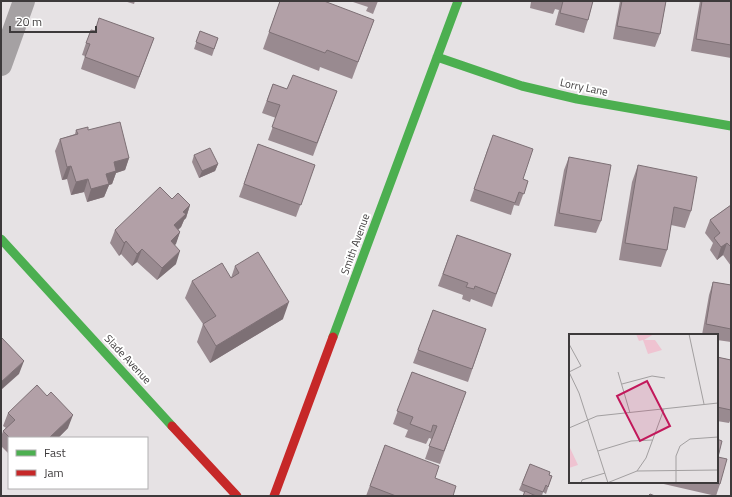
<svg xmlns="http://www.w3.org/2000/svg" width="732" height="497" font-family="'Titillium Web',sans-serif">
<rect width="100%" height="100%" fill="#e6e2e4"/>
<g fill="none" stroke-linecap="round" stroke-linejoin="round">
<path stroke="#a5a1a3" stroke-width="22" d="M1,65l23,-64"/>
<path stroke="#4caf50" stroke-width="9" d="M437,57l85,29 55,13 154,27
M1,239l171,187
M333,337l125,-336"/>
<path stroke="#c62828" stroke-width="9" d="M172,426l65,70
M274,496l59,-159"/>
</g>
<path fill="#998a90" d="M124,1h11l-1,3z
M280,1l94,19 -22,59 -32,-12 -1,4 -56,-22z
M350,1h28l-5,13 -7,-3 2,-4z
M527,1h66l-5,19 -4,13 -29,-8 4,-15 -4,-1 -2,5 -23,-6 1,-6h-4z
M620,1h46l-6,33 -5,13 -42,-8z
M700,1h31v57l-40,-7z
M95,31l59,7 -19,51 -54,-20 4,-13 -3,-1 4,-12z
M200,31l18,7 -6,18 -18,-7z
M273,84l14,5 50,2 -24,65 -45,-16 8,-22 -14,-5z
M76,130h12l41,28 -4,12 -9,3 -4,11 -3,1 -5,12 -17,5 -3,-10 -13,3 -4,-16 -5,1 -7,-29 5,-12 15,-5z
M258,144l57,21 -19,52 -57,-20z
M488,148l35,31 5,2 -9,25 -5,-1 -3,10 -41,-14z
M194,155l24,9 -3,7 -16,7 -7,-16z
M569,157l32,64 -5,12 -42,-7 10,-56z
M638,165l53,46 -6,17 -14,-3 -4,25 -6,17 -42,-7 13,-78z
M172,199l18,6 -4,13 -2,2 -3,7 -3,3 2,2 -5,13 1,19 -19,16 -20,-18 -5,4 -11,-12 -2,2 -9,-13 5,-13z
M731,205v61l-8,-11 -6,5 -7,-10 3,-7 -8,-10 5,-13z
M457,235l54,19 -19,53 -21,-8 -1,3 -8,-3 1,-4 -25,-9z
M235,266l48,53 -73,44 -13,-21 6,-18 -18,-26 7,-17 39,-3z
M713,282l18,3v57l-14,-2v-5h-15l7,-40z
M433,310l53,19 -18,53 -55,-19z
M717,357l14,3v59l-2,4 -12,-2z
M412,372l54,20 -26,72 -15,-5 7,-20 -3,-1 -3,6 -21,-7 3,-7 -15,-6z
M8,413l60,15 -10,10h-49v16l-8,-8v-9l2,-6 3,-3 -3,-2z
M385,445l68,51h-87z
M718,457l2,27 -4,12 -61,-14h62z
M530,464l22,12 -6,18 -3,-2 -1,4h-19l2,-3 -6,-3z"/>
<path fill="#7d7075" d="M129,158l-4,12 -9,3 -4,11 -3,1 -5,12 -17,5 4,-13 15,-15 8,-12z
M218,164l-3,7 -16,7 3,-7z
M71,166l-4,13 -5,1 5,-13z
M88,179l-4,13 -13,3 5,-13z
M190,205l-4,13 -2,2 -3,7 -12,11 5,-13 9,-13z
M180,232l-4,12 -10,9 5,-12z
M126,241l-5,13 -2,2 5,-13z
M727,243l-4,12 -6,5 4,-13z
M142,249l-5,13 -5,4 5,-12z
M180,251l-4,13 -19,16 5,-12z
M289,302l-6,17 -73,44 6,-17z
M24,361l-5,13 -18,16v-8z
M73,415l-5,13 -10,10h-9z"/>
<path fill="#b2a0a7" stroke="#7d7075" d="M280,1h44l50,19 -16,42 -31,-12 -2,3 -56,-21z
M563,1h30l-5,19 -28,-7z
M622,1h44l-6,33 -43,-8z
M702,1h29v44l-35,-6z
M99,18l55,20 -15,39 -54,-20 5,-13 -4,-1 5,-13 4,1z
M200,31l18,7 -4,11 -18,-7z
M293,75l44,16 -20,52 -45,-16 8,-22 -13,-4 6,-17 14,5z
M120,122l9,36 -15,4 2,9 -10,3 3,10 -18,5 -3,-10 -12,3 -5,-16 -4,1 -7,-28 18,-5 -2,-4 12,-3v3z
M493,135l40,14 -10,30 5,2 -4,13 -5,-2 -4,11 -41,-14z
M258,144l57,21 -14,40 -57,-21z
M210,148l8,16 -16,7 -8,-16z
M569,157l42,8 -10,56 -42,-8z
M638,165l59,12 -6,34 -17,-4 -7,43 -42,-7z
M160,187l12,12 6,-6 12,12 -7,7 3,2 -12,11 6,7 -9,9 9,10 -18,17 -20,-19 -5,5 -11,-13 -2,2 -9,-13z
M731,205v42l-4,-4 -6,4 -7,-9 6,-5 -10,-13z
M457,235l54,19 -15,40 -21,-8 -1,3 -8,-2 2,-4 -25,-9z
M258,252l31,50 -73,44 -13,-22 13,-8 -24,-35 30,-18 9,15 8,-5 -4,-7z
M713,282l18,3v44l-25,-5z
M433,310l53,19 -14,40 -54,-19z
M1,337l23,24 -23,21z
M717,357l14,3v50l-14,-3z
M412,372l54,20 -22,59 -15,-5 8,-20 -4,-1 -2,7 -21,-8 3,-7 -16,-6z
M37,385l10,11 4,-4 22,23 -24,23h-39l-7,-7 12,-11 -7,-7z
M717,439l5,2 -4,16 9,2 -7,25 -7,-2h4z
M385,445l54,21 -4,12 21,8 -3,10h-57l-26,-10z
M530,464l20,8 -1,3 3,1 -4,11 -2,-2 -3,7 -21,-8z
M525,491l11,5h-13z
M650,494l5,2h-7z"/>
<g text-anchor="middle" dominant-baseline="central" stroke-width="4" stroke-linejoin="round" paint-order="stroke">
<g font-size="11" fill="#3d3a3b" stroke="#fff">
<text transform="translate(584 87) rotate(12)">Lorry Lane</text>
<text transform="translate(355 244) rotate(-70)">Smith Avenue</text>
<text transform="translate(128 359) rotate(47)">Slade Avenue</text>
</g>
</g>
<g transform="translate(569 334)">
<rect width="149" height="149" fill="#e6e2e4"/>
<path d="M67,0h18l-10,6h11l7,10 -14,4 -5,-14 -4,1zM1,114l8,17 -9,3v-19z" fill="#efc3d1"/>
<path fill="none" stroke="#a29fa0" stroke-width="1" d="M120,0l15,70M0,10l12,22 -12,6M0,38l10,21 29,90M49,38l12,41M53,50l30,-8 13,2M0,94l28,-12 121,-13M29,117l33,-10 21,-1M68,137l9,-13 18,-49M12,149l1,-3 23,-7M38,149l30,-12 81,-1M107,149v-27l4,-10 10,-7 28,-2"/>
<path fill="#c2185b" fill-opacity="0.15" stroke="#c2185b" stroke-width="2" d="M78,47l23,45 -30,15 -23,-45z"/>
<rect width="149" height="149" fill="none" stroke="#3d3a3b" stroke-width="2"/>
</g>
<rect width="732" height="497" fill="none" stroke="#3d3a3b" stroke-width="4"/>
<rect x="8" y="437" width="140" height="52" fill="#ffffff" stroke="#b1b0b1"/>
<rect x="16" y="450" width="20" height="6" fill="#4caf50" stroke="#b1b0b1"/>
<text x="44" y="457" font-size="12" fill="#3d3a3b">Fast</text>
<rect x="16" y="470" width="20" height="6" fill="#c62828" stroke="#b1b0b1"/>
<text x="44" y="477" font-size="12" fill="#3d3a3b">Jam</text>
<path d="M10 26v6h86v-6" fill="none" stroke="#3d3a3b" stroke-width="2"/>
<text x="16" y="26" font-size="12" fill="#3d3a3b" stroke="#ffffff" stroke-width="3" paint-order="stroke">20 m</text>
</svg>
